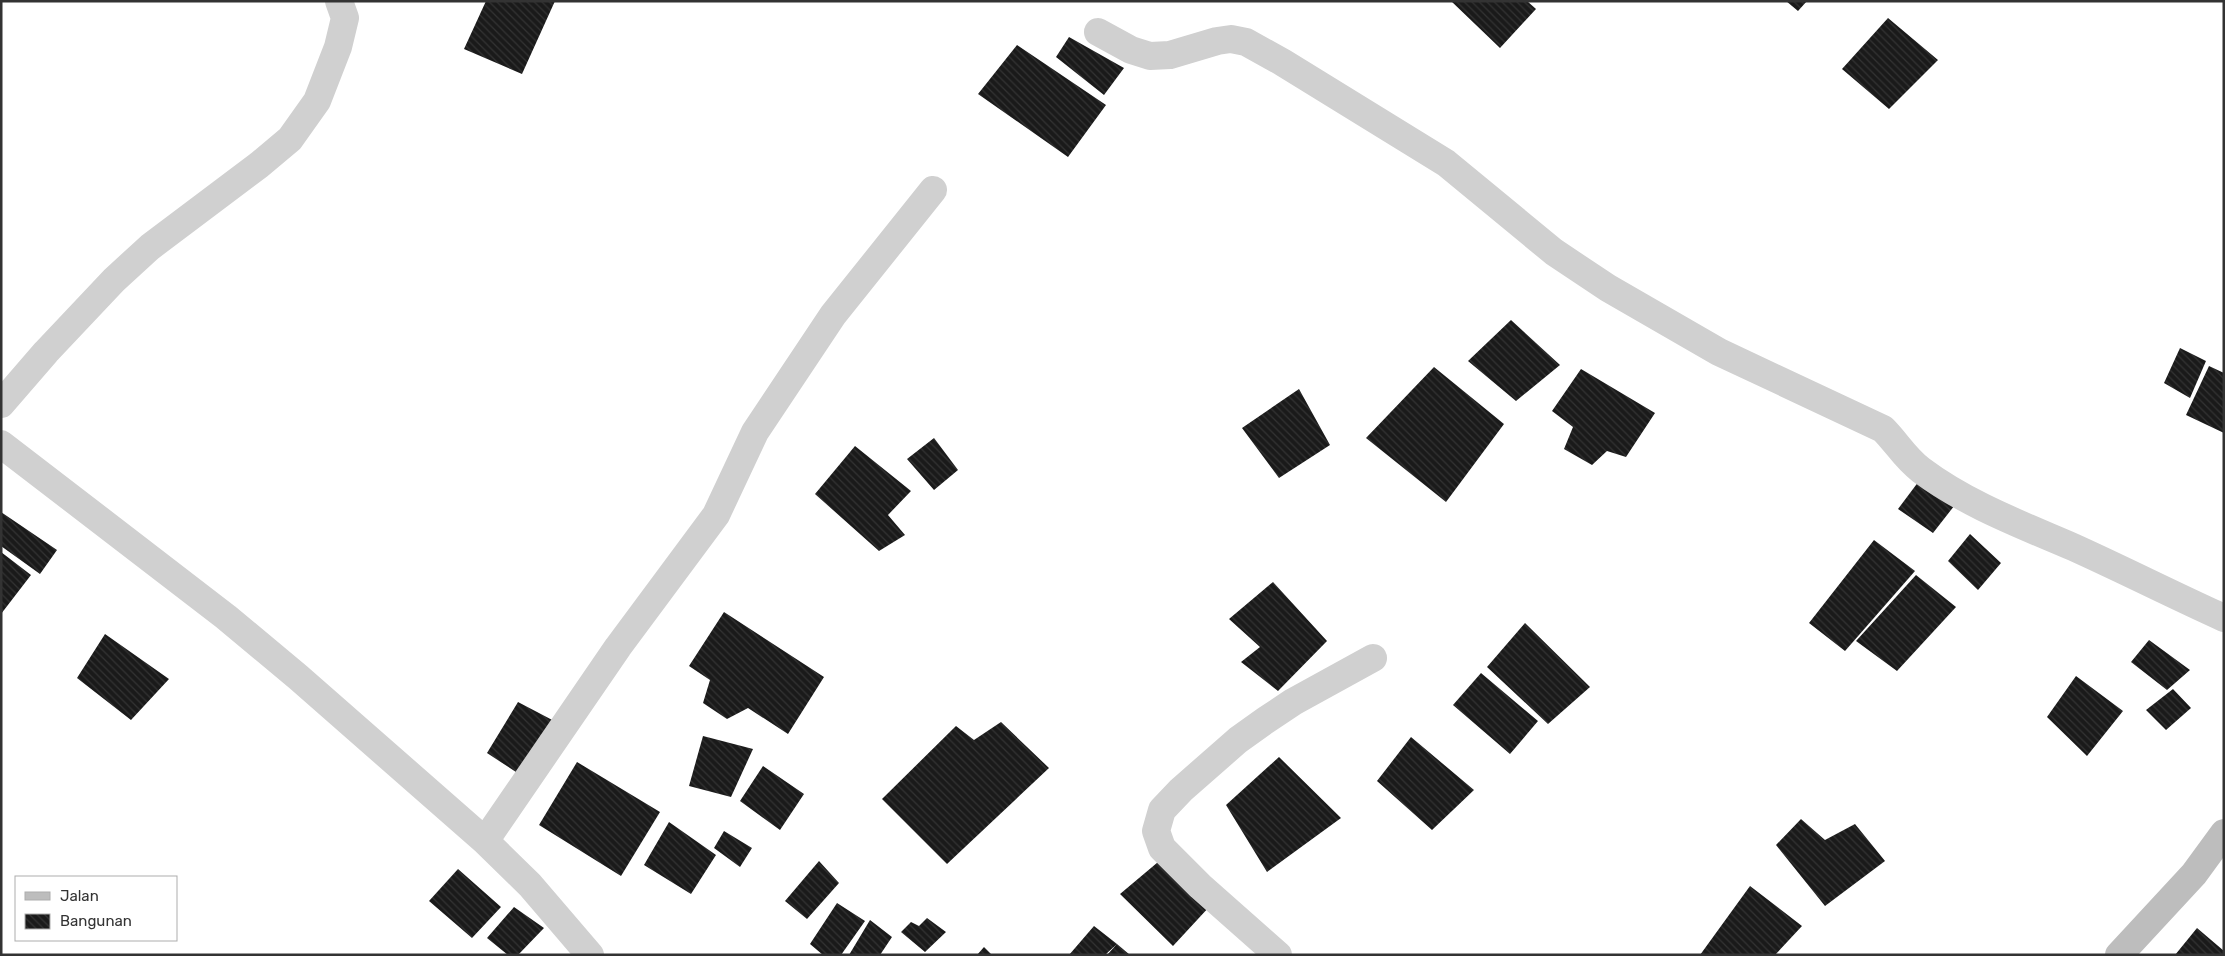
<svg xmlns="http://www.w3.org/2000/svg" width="2225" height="956" font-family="Rubik,sans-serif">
<defs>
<pattern id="building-back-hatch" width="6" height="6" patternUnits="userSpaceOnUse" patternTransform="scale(1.25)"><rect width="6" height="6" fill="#1a1a1a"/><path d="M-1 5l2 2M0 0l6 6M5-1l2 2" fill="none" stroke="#333"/></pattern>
</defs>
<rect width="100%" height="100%" fill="#fff"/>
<path fill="url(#building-back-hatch)" d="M486,1h69l-33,73 -58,-25z
M1451,1h76l9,8 -36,39z
M1786,1h21l-9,10z
M1888,18l50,42 -49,49 -47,-40z
M1069,37l55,31 -20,27 -48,-38z
M1017,45l89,60 -38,52 -90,-63z
M1511,320l49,45 -44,36 -48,-40z
M2180,348l26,13 -16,37 -26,-15z
M2209,366l15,7v60l-38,-18z
M1434,367l70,57 -58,78 -80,-64z
M1581,369l74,44 -29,44 -19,-6 -15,14 -28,-16 9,-22 -21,-16z
M1299,389l31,56 -51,33 -37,-50z
M934,438l24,32 -24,20 -27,-31z
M855,446l56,45 -23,24 17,20 -26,16 -64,-57z
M1922,477l36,24 -25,32 -35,-24z
M1,512l56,38 -17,24 -39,-28z
M1970,534l31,29 -23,27 -30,-29z
M1874,540l41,31 -70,80 -36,-28z
M1,552l30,23 -30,39z
M1916,575l40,32 -59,64 -41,-30z
M1273,582l54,59 -49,50 -37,-29 19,-15 -31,-28z
M724,612l100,65 -36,57 -40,-26 -21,11 -24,-16 7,-23 -21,-14z
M1525,623l65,64 -42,37 -61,-57z
M105,634l64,45 -38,41 -54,-42z
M2149,640l41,30 -23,20 -36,-28z
M1481,673l57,48 -28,33 -57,-49z
M2076,676l47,35 -36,45 -40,-39z
M2173,689l18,19 -25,22 -20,-20z
M518,702l40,21 -39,51 -32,-21z
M1001,722l48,46 -102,96 -65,-65 74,-73 18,14z
M703,736l50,13 -22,48 -42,-11z
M1411,737l63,53 -42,40 -55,-49z
M1279,757l62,61 -74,54 -41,-67z
M577,762l83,50 -39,64 -82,-51z
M763,766l41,28 -24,36 -40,-29z
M1801,819l24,21 30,-16 30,37 -60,45 -49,-61z
M669,822l47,33 -25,39 -47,-29z
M724,831l28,17 -12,19 -26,-19z
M1164,857l46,49 -37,40 -53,-52z
M819,861l20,22 -32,36 -22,-18z
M458,869l43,38 -29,31 -43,-37z
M1750,886l52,40 -27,29h-75z
M837,903l28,18 -24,34h-18l-13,-11z
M514,907l30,21 -26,27h-10l-21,-17z
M927,918l19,14 -21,20 -24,-20 10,-10 8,4z
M870,920l22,17 -12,18h-31z
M1094,926l23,18 13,11h-23l10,-11 -12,11h-36z
M2197,928l27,23v4h-49z
M984,947l8,8h-15z"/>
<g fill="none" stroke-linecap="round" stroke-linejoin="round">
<path stroke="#d0d0d0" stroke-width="28" d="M1098,32l33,18 19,6 20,-1 47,-14 14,-2 15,3 36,20 164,101 108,89 54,36 111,64 164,77c14,14 22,29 38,41 45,34 101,55 152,77 51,23 100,48 151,71
M1,404l45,-52 68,-72 36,-33 109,-82 31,-26 27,-38 21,-54 7,-29 -6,-17
M1,444l225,173 72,60 187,164 45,44 60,70
M485,841l133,-194 98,-132 39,-83 78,-117 100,-125
M1278,955l-78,-69 -38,-38 -6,-17 6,-21 19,-20 57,-50 28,-20 27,-18 80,-44"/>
<path stroke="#bdbdbd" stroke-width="28" d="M2119,955l75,-81 30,-41"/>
</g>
<rect width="2225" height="956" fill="none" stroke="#333333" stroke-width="5"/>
<rect x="15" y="876" width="162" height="65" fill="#ffffff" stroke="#adadad"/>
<rect x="25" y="892" width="25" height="8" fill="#bdbdbd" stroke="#adadad"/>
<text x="60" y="901" font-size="15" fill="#333333">Jalan</text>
<rect x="25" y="914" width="25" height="15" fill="url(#building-back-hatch)" stroke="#adadad"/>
<text x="60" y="926" font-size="15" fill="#333333">Bangunan</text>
</svg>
